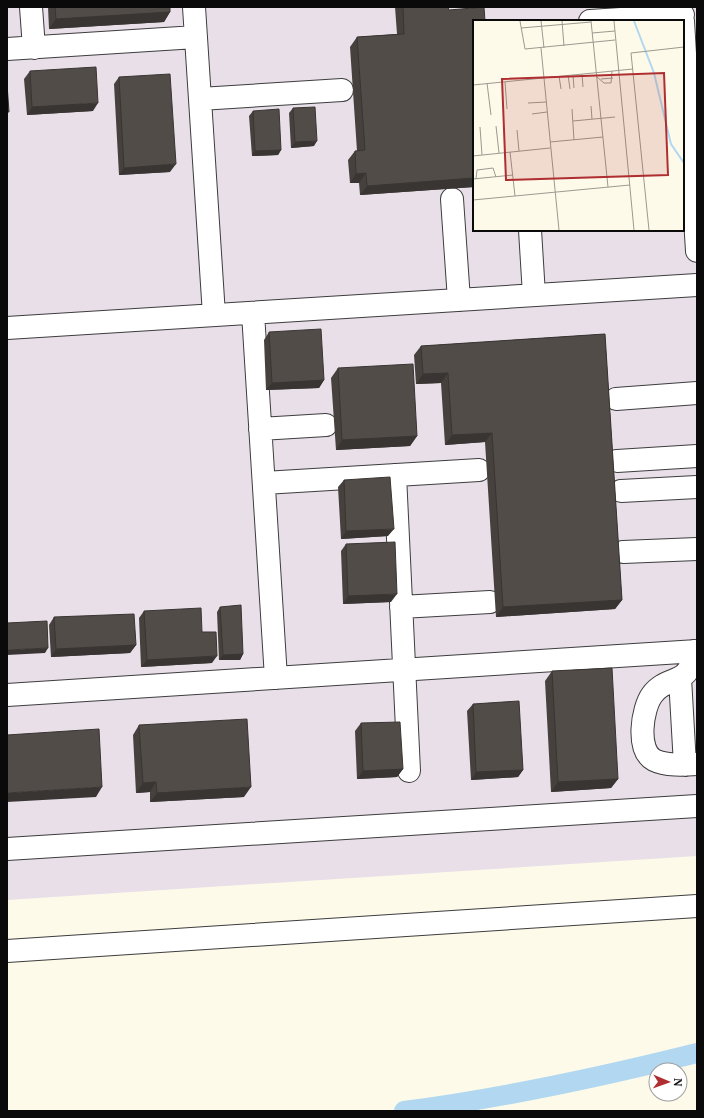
<svg xmlns="http://www.w3.org/2000/svg" width="704" height="1118" font-family="'PT Serif',serif">
<rect width="100%" height="100%" fill="#fdfaea"/>
<path fill="#e8dfe9" fill-rule="evenodd" d="M7,7h690v849l-690,44zM474,21h209v209h-209z"/>
<g fill="none" stroke-linecap="round" stroke-linejoin="round">
<path stroke="#b2d8f1" stroke-width="20" d="M404,1111c99,-13 197,-34 293,-58"/>
<defs>
<path id="minor" d="M31,7l3,41
M194,7l20,308
M590,21l93,-6
M683,21l14,230
M7,49l189,-12
M200,99l142,-9
M452,199l7,101
M530,230l4,65
M253,313l23,365
M7,328l690,-43
M616,399l81,-6
M260,429l66,-4
M617,461l80,-5
M395,475l14,296
M264,483l215,-13
M621,491l76,-4
M623,552l74,-3
M401,607l89,-5
M693,651c-1,36 -26,23 -41,44 -10,14 -16,55 2,65 12,6 30,5 43,4
M680,678l5,87
M7,695l690,-44
M7,849l690,-43
M7,951l690,-45"/>
</defs>
<use href="#minor" stroke="#3d3d3d" stroke-width="24"/>
<use href="#minor" stroke="#fff" stroke-width="22"/>
</g>
<path fill="#47413e" d="M48,7h122v5l-6,10 -115,7z
M395,7h53l26,180 -114,8 -1,-12h-9l-2,-23 7,-9h2l-7,-104 7,-10 40,-3z
M30,71l63,40 -66,4 -3,-36z
M119,77l51,95 -51,3 -5,-91z
M293,108l21,38 -23,2 -2,-35z
M253,111l28,39 -3,5 -26,1 -3,-40z
M269,332l55,48 -5,8 -53,2 -2,-50z
M605,334l17,266 -7,9 -119,8 -11,-175 -40,3 -4,-62 -25,1 -2,-29 7,-9z
M338,368l79,68 -7,10 -74,4 -5,-72z
M344,480l44,56 -47,3 -3,-52z
M346,544l45,58 -48,2 -2,-53z
M220,607l23,47 -3,6h-21l-2,-48z
M144,611l58,21 10,31 -71,4 -2,-49z
M54,617l82,28 -6,8 -79,4 -2,-32z
M552,671l66,108 -7,9 -60,4 -6,-111z
M473,704l50,66 -5,7 -47,3 -4,-69z
M361,723l42,46 -6,8 -40,2 -2,-48z
M139,725l105,72 -94,5v-10l-14,1 -3,-58z"/>
<path fill="#393532" d="M170,12l-6,10 -115,7 7,-10z
M98,103l-5,8 -66,4 5,-8z
M317,141l-3,5 -23,2 4,-6z
M281,150l-3,5 -26,1 3,-5z
M176,164l-6,8 -51,3 5,-7z
M366,173l-7,10h-9l6,-9z
M474,178v9l-114,8 7,-9z
M448,373l-7,10 -25,1 7,-10z
M324,380l-5,8 -53,2 6,-7z
M492,433l-7,9 -40,3 7,-10z
M417,436l-7,10 -74,4 6,-10z
M394,529l-6,7 -47,3 5,-8z
M397,594l-6,8 -48,2 5,-8z
M622,600l-7,9 -119,8 7,-10z
M136,645l-6,8 -79,4 5,-8z
M48,648l-3,5 -38,2v-5z
M243,654l-3,6h-21l4,-5z
M217,656l-5,7 -71,4 6,-7z
M403,769l-6,8 -40,2 6,-8z
M523,770l-5,7 -47,3 5,-8z
M618,779l-7,9 -60,4 7,-10z
M156,782l-6,10 -14,1 7,-10z
M102,787l-6,10 -89,5v-9z
M251,787l-7,10 -94,5 7,-9z"/>
<path fill="#524c48" stroke="#393532" d="M55,7h115v5l-114,7z
M403,7h45l1,3 35,-3 1,14h-11v157l-107,8 -1,-13 -10,1 -1,-23 10,-1 -8,-113 47,-3z
M96,67l2,36 -66,4 -2,-36z
M170,74l6,90 -52,4 -5,-91z
M7,84l2,28h-2z
M315,107l2,34 -22,1 -2,-34z
M279,109l2,41 -26,1 -2,-40z
M321,329l3,51 -52,3 -3,-51z
M605,334l17,266 -119,7 -11,-174 -40,2 -4,-62 -25,1 -2,-28z
M413,364l4,72 -75,4 -4,-72z
M390,477l4,52 -48,2 -2,-51z
M395,542l2,52 -49,2 -2,-52z
M241,605l2,49 -20,1 -3,-48z
M201,608l1,24h14l1,24 -70,4 -3,-49z
M134,614l2,31 -80,4 -2,-32z
M47,621l1,27 -41,2v-27z
M612,668l6,111 -60,3 -6,-111z
M519,701l4,69 -47,2 -3,-68z
M247,719l4,68 -94,6 -1,-11 -13,1 -4,-58z
M400,722l3,47 -40,2 -2,-48z
M99,729l3,58 -95,6v-58z"/>
<g transform="translate(473 20)">
<rect width="211" height="211" fill="#fdfaea"/>
<path fill="none" stroke="#b2d8f1" stroke-width="2" d="M161,1l20,52 17,71 13,19"/>
<path fill="none" stroke="#9c9a90" stroke-width="1" d="M47,1l5,28 90,-9M68,1l3,27M89,1l2,25M118,1l17,166M141,1l20,209M48,8l70,-6M119,13l23,-2M68,28l18,182M109,54l1,13M95,55l2,14M100,55l1,13M86,56l2,13M124,57l7,6h7l1,-12M128,59l12,-1M32,62l2,27M14,63l4,32M0,65l160,-16M55,83l18,-1M118,86l1,13M99,89l2,31M59,94l15,-2M100,101l42,-4M23,106l3,27M7,107l2,28M44,110l2,21M77,122l53,-5M37,132l5,44M0,136l77,-8M0,159l40,-4M3,159l1,-9 16,-2 3,9M0,180l157,-15M176,210l-18,-177 53,-6"/>
<path fill="#af2e31" fill-opacity="0.15" stroke="#af2e31" stroke-width="2" d="M191,53l4,102 -162,5 -4,-101z"/>
<rect width="211" height="211" fill="none" stroke="#0a0a0a" stroke-width="2"/>
</g>
<rect width="704" height="1118" fill="none" stroke="#0a0a0a" stroke-width="16"/>
<g transform="translate(668 1082) rotate(92)"><circle r="19" fill="#ffffff" stroke="#9d9d9d"/>
<path d="M0-3L7 15L0 10L-7 15Z" fill="#af2e31"/>
<text y="-6" font-size="11" font-weight="bold" text-anchor="middle" fill="#0a0a0a">N</text>
</g>
</svg>
